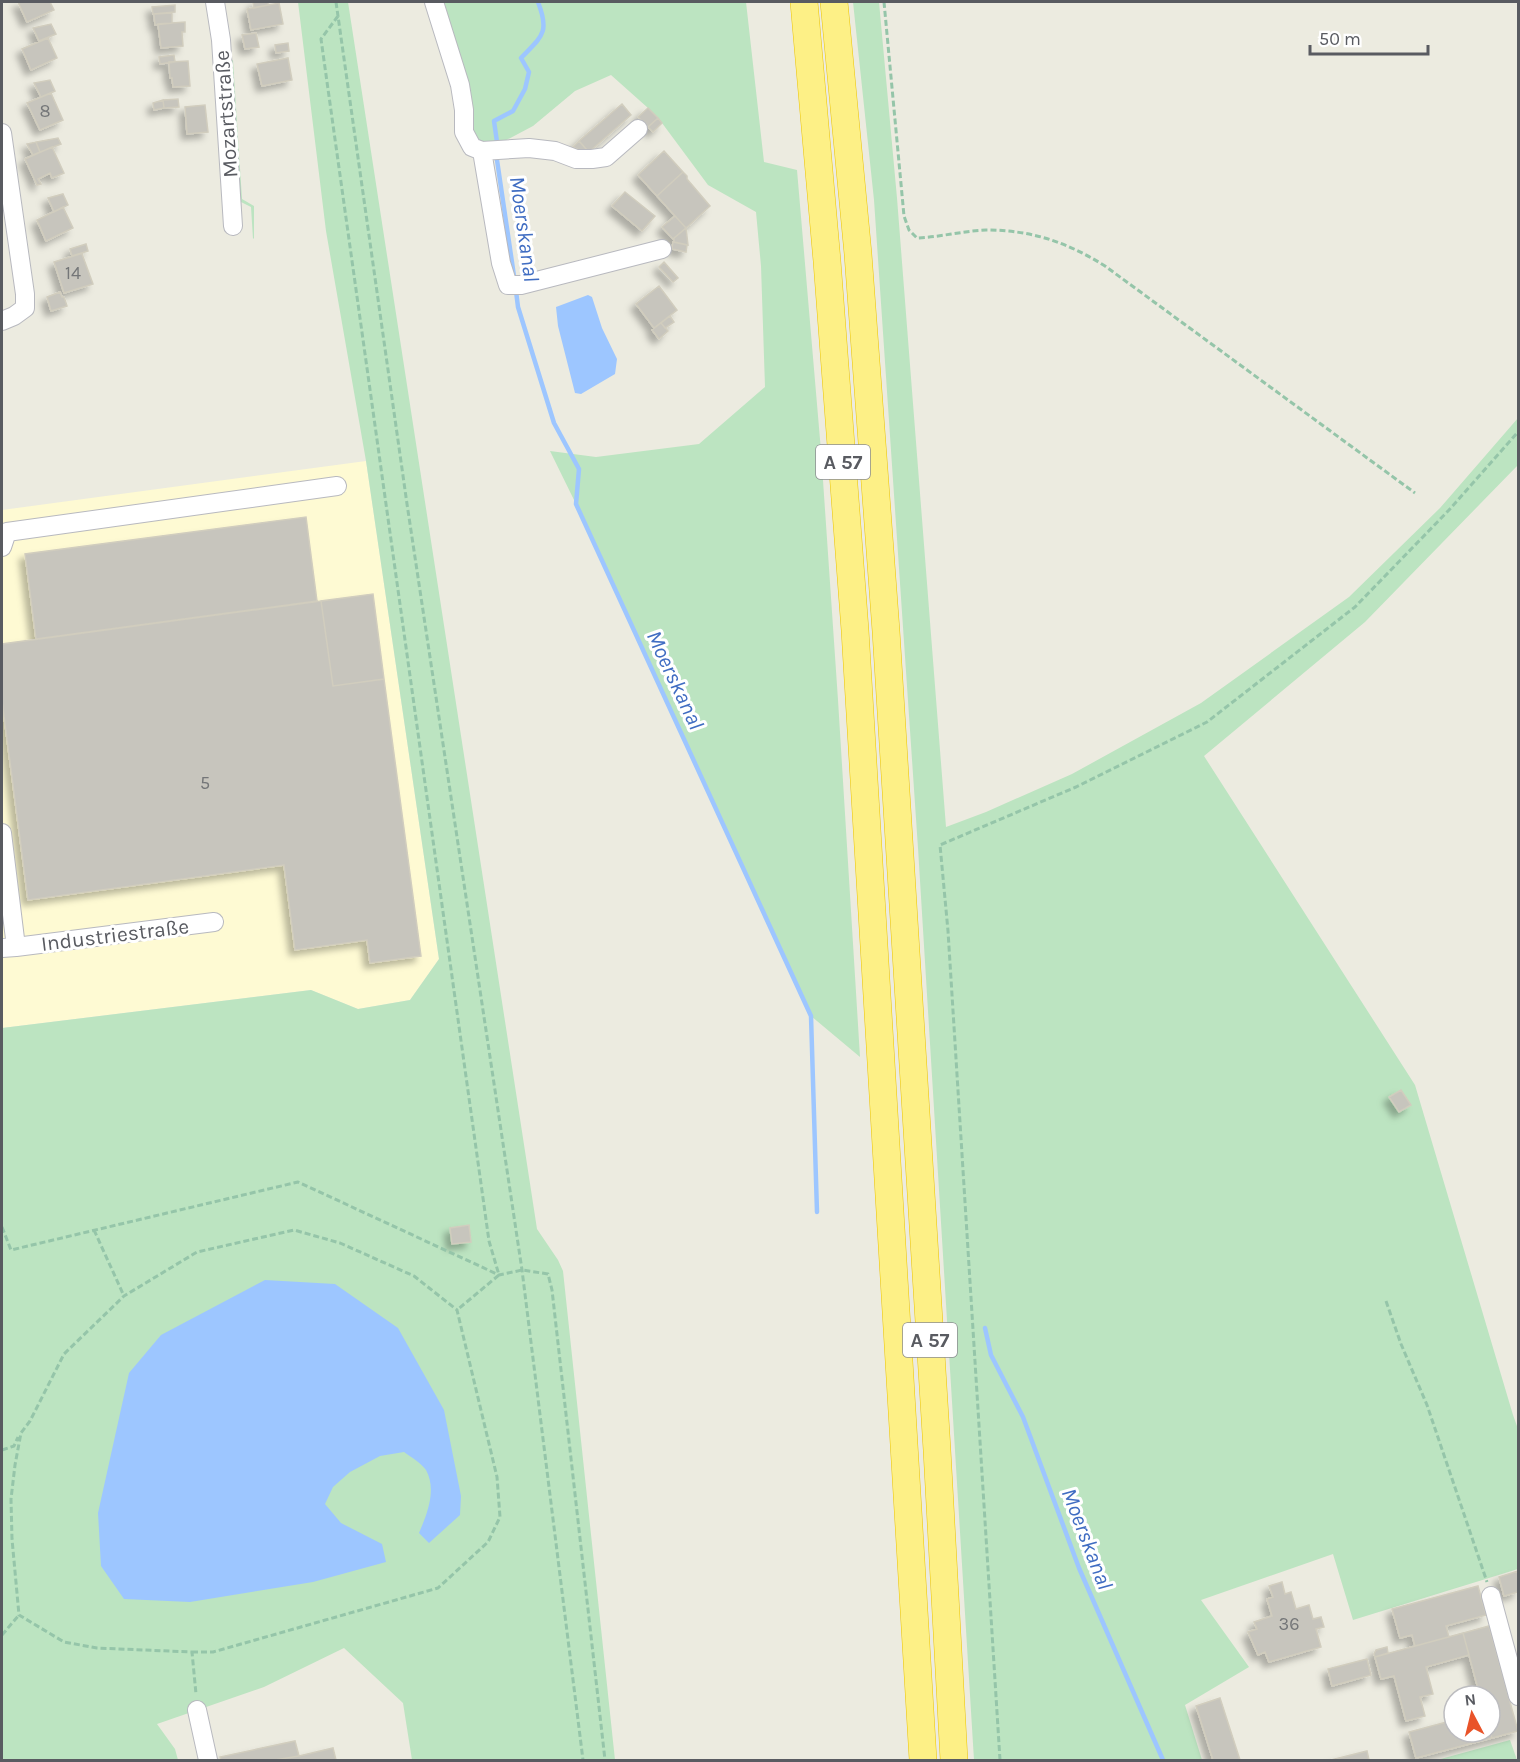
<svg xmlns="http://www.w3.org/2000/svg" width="1520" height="1762" font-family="Karla,sans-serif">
<defs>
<filter id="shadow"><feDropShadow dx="-5.5" dy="5.5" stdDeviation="3" flood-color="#0004"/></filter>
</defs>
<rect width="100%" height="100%" fill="#ecebe0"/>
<path fill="#fefad3" d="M366,461l73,498 -29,41 -52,9 -47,-19 -309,38v-518z"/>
<path fill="#bce4c1" d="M298,2h50l189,1227 21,31 5,11 52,489h-203l-9,-57 -59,-55 -80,39 -107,37 18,25 3,11h-176v-732l309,-38 47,19 52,-9 29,-41 -73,-498 -40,-230z
M434,2h312l18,160 33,8 24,281 17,249 22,357 -49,-41 -235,-512 -26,-53 46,6 103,-13 66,-57 -4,-121 -5,-54 -48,-27 -46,-62 -14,-15 -37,-33 -36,16 -42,35 -38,20 -23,1z
M853,2h26l18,196 49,629 40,-15 86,-38 129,-71 148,-106 91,-89 78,-90v47l-153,157 -161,134 211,329 98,330 5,14v140l-165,51 -20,-66 -132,46 48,67 -64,38 17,55h-228l-56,-912 -44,-648z
M233,60l9,139 12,7v32l-1,1 -2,-32 -12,-6 -9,-140z
M1510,1740l7,20h-80z"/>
<path fill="#9dc6ff" d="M588,295l4,2 10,31 15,31 -2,15 -34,20 -6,-1 -17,-67 -2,-19z
M265,1280l70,4 63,44 46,82 17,86 -1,19 -31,28 -10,-10c8,-19 18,-43 7,-63 -5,-7 -15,-13 -22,-18l-24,4 -30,16 -17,15 -8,17 16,19 41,21 4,18 -73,20 -123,20 -66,-3 -23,-33 -3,-53 31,-140 32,-38z"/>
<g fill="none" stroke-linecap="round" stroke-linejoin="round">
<path stroke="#9dc6ff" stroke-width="4.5" d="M495,146l2,-4 -3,-21 19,-10 12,-22 4,-17 -8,-14c21,-22 29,-25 17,-56
M497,160l17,116
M516,291l2,16 36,116 25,46 -3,35 235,512 6,196
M985,1328l6,27 32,62 56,151 84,192"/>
</g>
<path fill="#c7c5bd" stroke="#d1cdbe" stroke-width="1.5" filter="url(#shadow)" d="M18,2h32l4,8 -27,12z
M253,2h15v3l-14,3z
M279,3l4,21 -32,6 -4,-21z
M175,5v7l-22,2 -1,-7z
M172,13v10l-17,2 -1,-11z
M185,22v10h-3l1,14 -22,2 -3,-24z
M51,24l5,10 -17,7 -6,-13z
M256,33l3,14 -14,2 -3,-14z
M48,38l9,20 -26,12 -9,-21z
M288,43l1,8 -13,2 -1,-8z
M174,55l1,7 -15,2 -1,-7z
M288,58l4,22 -30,6 -5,-22z
M188,61l2,25 -17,1 -1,-9h-2l-1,-16z
M50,80l5,11 -14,6 -7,-14z
M51,93l12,27 -23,10 -13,-27z
M178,99l1,8 -15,1 -1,-8z
M163,100l1,8 -10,2 -1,-7z
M622,104l9,11 -42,37 -10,-11z
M205,105l3,27 -21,2 -2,-27z
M648,108l10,10 -10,9 -10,-10z
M658,118l4,5 -9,9 -5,-5z
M58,138l3,6 -21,8 -4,-10z
M579,141l7,8 -3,3 -10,-5z
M36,142l4,10 -7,3 -6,-11z
M52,147l12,26 -12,5 -2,-5 -12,6 3,5 -4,1 -12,-26z
M664,151l19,21 -26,24 -19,-21z
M683,172l4,4v3l23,27 -24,22 -29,-32z
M625,192l30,24 -13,15 -30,-25z
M63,194l5,11 -14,7 -6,-14z
M63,207l10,21 -27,13 -9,-21z
M675,216l11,12 -13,11 -11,-12z
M686,228l2,17 -14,-3v-4z
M673,242l14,3 -1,7 -14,-3z
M86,244l2,7 -16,5 -2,-7z
M83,253l-1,1 11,30 -29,9 -10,-31z
M664,262l14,16 -5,4 -14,-15z
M659,286l18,24 -23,18 -18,-24z
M60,292l2,5h2l3,9 -16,5 -4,-14z
M670,316l4,6 -9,6 -4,-5z
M661,323l7,8 -9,8 -7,-9z
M306,517l11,84 -281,38 -11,-85z
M373,594l11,85 -51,7 -12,-85z
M321,601l12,85 51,-7 37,277 -51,7 -3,-23 -72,10 -11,-85 -256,35 -26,-199v-57z
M1401,1090l10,15 -12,7 -10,-15z
M469,1225l2,17 -19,2 -2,-16z
M1518,1571v21l-14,4 -5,-19z
M1282,1582l3,12 6,-2 5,17 13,-4 4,14 8,-2 3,10 -8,2 5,18 -52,15 -4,-10 -7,3 -10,-23 9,-3 -3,-7 18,-6 -5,-17 6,-2 -4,-11z
M1478,1586l8,29 -40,11 3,11 -34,9 -3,-11 -12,3 -8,-29z
M1489,1626l29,105 -26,7 -2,-7v-35h-10l-17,-63z
M1463,1633l6,22 -43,12 7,27 -13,3 5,19 -19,5 -12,-45 -13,3 -6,-22z
M1387,1647l1,6 -13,4 -1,-3 2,-4z
M1367,1659l4,16 -39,11 -4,-17z
M1220,1698l20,62h-27l-17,-54z
M1454,1720v12h36v-1l2,7 -76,20 -7,-26z
M295,1741l4,15 -24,4h-54l-1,-3z
M333,1748l3,12h-61l24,-4z
M1367,1751l2,9h-38z"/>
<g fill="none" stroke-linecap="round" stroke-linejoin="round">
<defs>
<path id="minor" d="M215,2l6,38 12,186
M434,2l26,83 4,25v22l8,15 10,4 19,112 7,22h13l141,-36
M2,133l23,161v14l-11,8 -12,5
M482,151l47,-3 26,3 21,8h16l14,-2 32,-28
M2,547l5,-15 330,-46
M2,833l14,114 -14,1
M16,947l198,-25
M1491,1596l27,100
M197,1710l11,50"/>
<path id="highway" d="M804,2l23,259 28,369 68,1130
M834,2l24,252 28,377 51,819 17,310"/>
</defs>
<use href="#minor" stroke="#b8b9bf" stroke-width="20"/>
<use href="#highway" stroke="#ecc400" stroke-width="28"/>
<path stroke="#95c5a9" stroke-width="3" stroke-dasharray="6 3" stroke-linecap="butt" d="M336,2l71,502 115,766 61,490
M884,2l20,214 5,14 8,8c23,-1 46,-7 69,-8 45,0 81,12 119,36l310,227
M338,16l-17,23 168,1202 10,34 -42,35
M2,1227l9,23 287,-68 201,93 23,-5 26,4 4,16 53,470
M94,1230l30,66
M1386,1301l15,43 26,61 60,177
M2,1450l12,-4 4,-9
M2,1635l17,-20
M192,1652h21l225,-64 50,-46 12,-25 -3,-40 -40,-167 -43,-34 -74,-33 -46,-13 -97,22 -73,44 -60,58 -34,67 -9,12 -6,32 -4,34 1,40 7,76 45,27 33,6 95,4 4,42
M1000,1760l-52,-829 -8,-86 136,-58 131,-65 148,-115 94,-97 69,-78"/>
<use href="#minor" stroke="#fff" stroke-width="18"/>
<use href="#highway" stroke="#fdf086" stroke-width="27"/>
</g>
<g text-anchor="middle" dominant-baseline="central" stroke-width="6" stroke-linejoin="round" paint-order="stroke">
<g font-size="18" fill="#747678">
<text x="45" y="111">8</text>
<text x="73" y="273">14</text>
<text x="205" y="783">5</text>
<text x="1289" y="1624">36</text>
</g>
<g fill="#fff" stroke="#8b8c90" stroke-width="1.5">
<rect x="816" y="445" width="54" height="34" rx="4.5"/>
<rect x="903" y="1323" width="54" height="34" rx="4.5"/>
</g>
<g font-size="20" font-weight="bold" fill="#595b61">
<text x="843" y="462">A 57</text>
<text x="930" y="1340">A 57</text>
</g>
<g font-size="21" fill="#595b61" stroke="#fff">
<text transform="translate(226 114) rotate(-94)">Mozartstraße</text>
<text transform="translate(115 935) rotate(-7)">Industriestraße</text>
</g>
<g font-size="22" font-style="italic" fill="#406dc2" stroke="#fff">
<text transform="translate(524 229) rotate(82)">Moerskanal</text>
<text transform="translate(675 680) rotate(65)">Moerskanal</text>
<text transform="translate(1087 1539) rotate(69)">Moerskanal</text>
</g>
</g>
<rect width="1520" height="1762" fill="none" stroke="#595b61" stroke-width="6"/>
<g transform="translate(1472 1714) rotate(353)"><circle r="28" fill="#ffffff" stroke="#bdbdc0" stroke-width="1.5"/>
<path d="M0-4.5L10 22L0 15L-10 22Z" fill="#e95329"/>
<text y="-9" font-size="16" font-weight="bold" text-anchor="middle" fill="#595b61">N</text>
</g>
<path d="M1310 45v9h118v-9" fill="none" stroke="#595b61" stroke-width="3"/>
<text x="1319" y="45" font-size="18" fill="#595b61" stroke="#ffffff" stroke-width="4.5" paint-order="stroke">50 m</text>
</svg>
